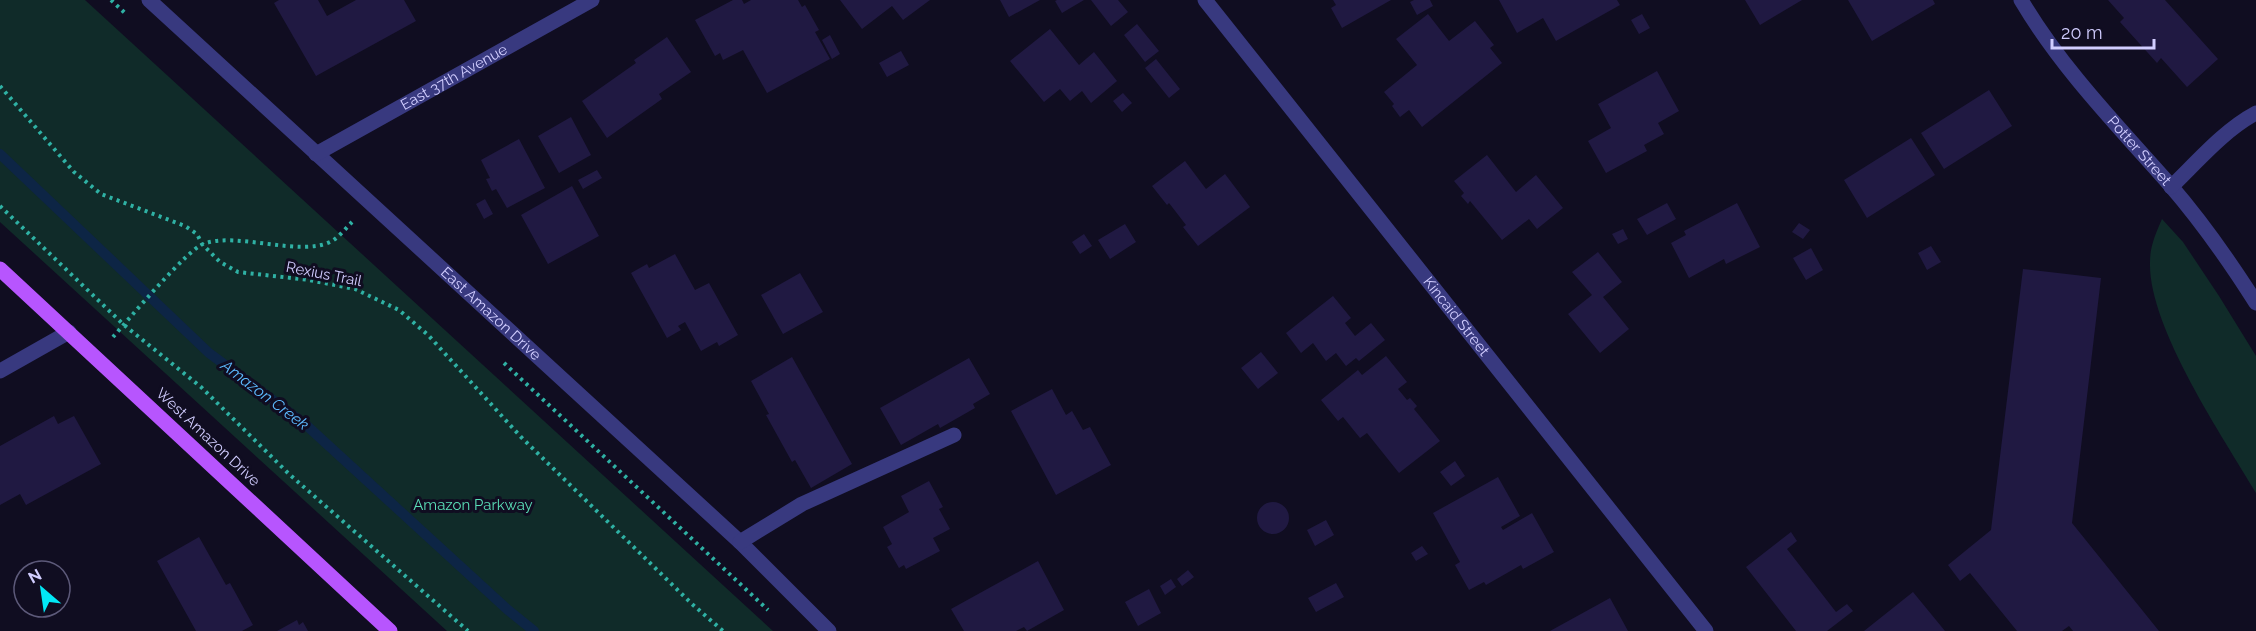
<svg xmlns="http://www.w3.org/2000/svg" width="2256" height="631" font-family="Raleway,sans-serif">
<rect width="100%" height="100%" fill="#100d21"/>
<path fill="#102b29" d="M0,0h85l688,631h-326l-447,-409z
M2162,219l21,23 36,54 37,60v137c-33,-56 -108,-166 -106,-231 0,-16 6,-29 12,-43z"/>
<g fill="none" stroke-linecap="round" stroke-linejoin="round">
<path stroke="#0d2545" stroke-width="10" d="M0,154l209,199 96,71 203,186 26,21"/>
</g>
<path fill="#201942" d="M279,0h39l9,16 29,-16h48l12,21 -100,55 -42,-73z
M733,0h9l2,4 7,-4h47l4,7 3,-2 14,25 -4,2 15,27 -63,34 -24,-43 -20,10 -3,-7 -5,3 -20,-36z
M840,0h90l-27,20 -11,-14 -30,23z
M1000,0h40l-31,17z
M1057,0h27l-22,13 -7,-12z
M1091,0h27l10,12 -17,14z
M1333,0h58l-49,28 -11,-20 5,-3z
M1414,0h16l3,6 -16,9 -7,-13z
M1499,0h118l3,5 -64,36 -13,-23 -26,15z
M1745,0h57l-42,25z
M1848,0h85l2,4 -63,37z
M2108,0h57l53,59 -31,28 -26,-29 -4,5 -37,-41 4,-4z
M1428,14l21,27 26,-20 19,24 -4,3 12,15 -80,64 -13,-17 -9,7 -8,-11 2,-2 -10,-12 33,-27 -21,-26z
M1642,14l8,14 -11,6 -8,-14z
M1137,24l22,27 -14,11 -21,-27z
M1050,29l29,36 15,-13 23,29 -26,22 -9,-12 -12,10 -10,-12 -16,13 -34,-41z
M830,35l10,19 -8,5 -10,-19z
M667,37l24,35 -32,22 3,5 -55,39 -25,-37 54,-38 -2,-3z
M901,51l8,14 -22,12 -8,-14z
M1156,59l24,30 -11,9 -24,-30z
M1657,71l22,40 -21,12 6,11 -20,11 3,6 -41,22 -18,-32 23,-13 -13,-24z
M1989,90l23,36 -68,43 -23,-36z
M1123,93l9,10 -10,9 -9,-11z
M571,117l20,38 -32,18 -21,-37z
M1911,138l24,37 -68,43 -23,-38z
M519,139l26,49 -38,20 -11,-19 -4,2 -6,-12 4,-1 -9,-18z
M1487,155l29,37 20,-17 27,33 -26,21 -8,-10 -27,21 -32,-39 -2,3 -7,-8 3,-3 -10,-12z
M1185,161l21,28 19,-15 25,33 -52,39 -15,-19 3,-2 -17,-22 -2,2 -15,-19z
M597,170l5,8 -19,11 -5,-9z
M572,186l27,50 -51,28 -27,-49z
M485,199l8,15 -9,5 -8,-15z
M1667,203l9,16 -29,16 -10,-16z
M1737,203l23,44 -34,17 -2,-5 -35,19 -18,-35 15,-8 -2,-4z
M1799,223l11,7 -7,9 -11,-7z
M1125,224l11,18 -26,17 -12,-19z
M1623,229l5,10 -10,5 -6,-10z
M1084,234l8,12 -12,8 -8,-12z
M1931,246l10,16 -14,8 -9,-17z
M1811,248l12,22 -17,10 -13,-22z
M1598,252l24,30 -19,15 26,32 -29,24 -32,-39 24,-19 -20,-23z
M675,254l20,36 14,-7 29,52 -19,11 -2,-4 -16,9 -16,-29 -7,4 3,4 -14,8 -36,-65 16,-9 2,4z
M2023,269l78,9 -29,245 87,108h-86l-4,-5 -7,5h-45l-47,-58 -10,8 -12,-16 43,-35z
M800,273l23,39 -40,22 -22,-39z
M1333,296l18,22 -6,5 10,13 16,-13 14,17 -26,21 -3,-3 -10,8 -10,-13 -10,8 -13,-18 -12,10 -15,-20z
M1261,352l17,21 -20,16 -17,-21z
M1386,356l21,26 -9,7 9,11 3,-2 7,8 -3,3 26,32 -41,32 -32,-40 -7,5 -17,-21 -5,4 -17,-21 37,-30 4,5z
M792,357l60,107 -41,24 -16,-28 -3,2 -26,-47 3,-1 -18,-33z
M969,358l21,36 -17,10 2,4 -35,20 -2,-4 -37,21 -21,-37z
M1052,389l14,26 6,-4 11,19 7,-3 21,38 -55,30 -45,-84z
M54,416l4,8 16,-8 27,48 -75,41 -6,-11 -20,11v-59z
M1455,461l10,15 -14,10 -11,-14z
M1498,477l22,39 -19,11 2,3 29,-17 22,39 -31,17 -2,-4 -35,20 -2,-3 -15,8 -14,-25 5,-3 -27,-49z
M929,481l14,26 -4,2 11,20 -17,9 7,13 -34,18 -2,-4 -5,3 -12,-21 5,-3 -9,-17 26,-15 -8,-16z
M1257 518a16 16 0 1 1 32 0a16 16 0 1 1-32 0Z
M1326,520l8,15 -19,11 -8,-16z
M1791,532l6,9 -10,8 49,63 11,-8 6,7 -26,20h-31l-50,-64z
M199,537l27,48 4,-2 23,42 -11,6h-46l-39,-70z
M1422,546l6,8 -12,7 -5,-8z
M1038,561l26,49 -37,21 -3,-4 -8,4h-52l-13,-22z
M1188,570l6,7 -12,9 -5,-7z
M1171,579l5,8 -11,8 -5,-9z
M1336,583l8,14 -28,15 -8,-14z
M1149,589l12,24 -23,13 -13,-24z
M1913,592l32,39h-81z
M1610,598l18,33h-78z
M297,620l2,5 4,-3 5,9h-31z"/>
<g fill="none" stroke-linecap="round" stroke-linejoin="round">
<path stroke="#2fb1a4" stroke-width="4" stroke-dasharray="3 4.5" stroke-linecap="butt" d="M111,0l15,14
M0,86l74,86 27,22 84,32 12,8 5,10 18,18 18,10 71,8 46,9 44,21 29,25 93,102 171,167 31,27
M0,206l124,119 77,62 88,87 179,157
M113,337c15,-17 74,-87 90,-93 34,-13 98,14 129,-3 7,-4 14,-13 20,-19
M504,363l264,247"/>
<g stroke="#38397f" stroke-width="15">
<path id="s1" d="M149,0l591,542 89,89"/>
<path id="s2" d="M1205,0l501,631"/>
<path id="s3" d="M2021,0c41,69 96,125 149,185 32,37 60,77 86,118"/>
<path id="s4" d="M316,154l276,-154"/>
<path d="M2171,187c26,-25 53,-57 85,-74"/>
<path d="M0,371l69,-39"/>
<path d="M740,542l62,-38 152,-69"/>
</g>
<path stroke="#b755fe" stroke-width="15" d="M0,269l390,362"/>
</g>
<g text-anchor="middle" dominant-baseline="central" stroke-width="6" stroke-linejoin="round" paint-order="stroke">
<g font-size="15" fill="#d1cdff" stroke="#100d21">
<text stroke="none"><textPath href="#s4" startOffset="158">East 37th Avenue</textPath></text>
<text stroke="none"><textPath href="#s3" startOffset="192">Potter Street</textPath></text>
<text transform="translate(324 274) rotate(11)">Rexius Trail</text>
<text stroke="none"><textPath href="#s1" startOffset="464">East Amazon Drive</textPath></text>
<text stroke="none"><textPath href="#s2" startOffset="404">Kincaid Street</textPath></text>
<text transform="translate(208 437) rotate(43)">West Amazon Drive</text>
</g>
<g font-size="15" fill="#5adeb7" stroke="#100d21">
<text x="473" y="505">Amazon Parkway</text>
</g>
<g font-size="16" font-style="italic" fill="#5cbafe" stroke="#100d21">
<text transform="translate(265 395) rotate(37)">Amazon Creek</text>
</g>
</g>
<g transform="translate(42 589) rotate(331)"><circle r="28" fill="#100d21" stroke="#5d5a7a" stroke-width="1.5"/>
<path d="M0-4.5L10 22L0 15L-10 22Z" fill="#02e8f6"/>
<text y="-9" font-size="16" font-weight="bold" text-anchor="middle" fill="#d1cdff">N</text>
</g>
<path d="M2052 39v9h102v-9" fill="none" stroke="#d1cdff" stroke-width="3"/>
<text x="2061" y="39" font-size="18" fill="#d1cdff" stroke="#100d21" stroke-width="4.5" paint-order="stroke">20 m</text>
</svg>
